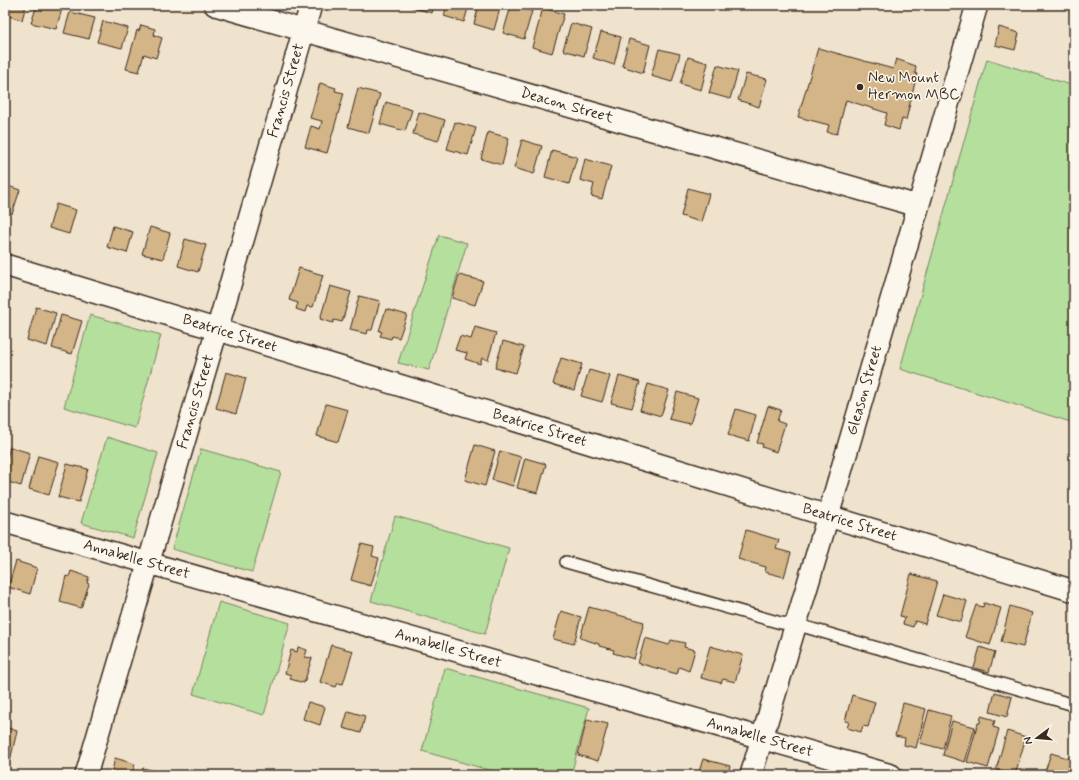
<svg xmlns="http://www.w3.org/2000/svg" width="1079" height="780" font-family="Mynerve,sans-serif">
<rect width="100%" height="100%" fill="#efe3ce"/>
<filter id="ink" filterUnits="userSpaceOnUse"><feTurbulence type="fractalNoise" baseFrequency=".025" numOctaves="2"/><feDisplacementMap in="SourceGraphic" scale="8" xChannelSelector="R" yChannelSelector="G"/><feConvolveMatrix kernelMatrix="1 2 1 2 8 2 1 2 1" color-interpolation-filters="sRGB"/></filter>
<g filter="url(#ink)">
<path fill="#b4df9d" stroke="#78845e" d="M987,59l87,27v337l-174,-54z
M439,235l28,8 -38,127 -31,-7z
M90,315l71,20 -26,93 -71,-21z
M107,437l51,16 -25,85 -52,-15z
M201,449l80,23 -29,100 -80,-23z
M395,516l114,32 -24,86 -114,-33z
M219,602l71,21 -26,92 -71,-21z
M445,668l144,40 -18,67h-65l-84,-24z"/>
<path fill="#d3b587" stroke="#3b2a1e" d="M5,5h21l-4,15 -17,-5z
M37,5h11l14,4 -6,20 -25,-6z
M411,5h23l-2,8 -21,-6z
M447,5h22l-5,17 -20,-6z
M479,5h22l-7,25 -20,-6z
M511,6l21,5 -8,28 -21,-6z
M543,8l21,6 -12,39 -20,-6z
M70,12l25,6 -6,21 -25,-6z
M103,21l25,7 -6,20 -25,-6z
M571,23l21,6 -8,27 -21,-6z
M141,25l14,4 -1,6 8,3 -6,20 -12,-4 -5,18 -13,-3 11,-39 2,1z
M999,27l20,6 -4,17 -20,-5z
M601,32l20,5 -7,28 -21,-7z
M629,39l21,6 -7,28 -21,-7z
M818,48l75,21 3,-10 20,7 -1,7 2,1 -11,46 -4,-1 -3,11 -15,-5 3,-12 -41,-13 -9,34 -10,-2 2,-7 -31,-8z
M659,49l21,5 -8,28 -21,-6z
M688,57l20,6 -7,27 -21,-6z
M717,65l21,6 -8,28 -21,-6z
M746,74l21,5 -8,28 -21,-7z
M320,83l16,5 -1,3 9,2 -17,60 -22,-6 6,-21 9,3 2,-8 -12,-3z
M358,88l22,6 -11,39 -21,-6z
M386,102l26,8 -7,21 -25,-7z
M419,112l26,8 -7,21 -25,-7z
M455,122l21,6 -8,27 -21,-6z
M488,132l21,6 -7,27 -21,-6z
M522,140l20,6 -8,28 -20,-6z
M552,150l25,7 -8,27 -24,-7z
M585,159l26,7 -9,33 -11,-3 3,-12 -14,-4z
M5,185l15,5 -8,24 -7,-2z
M688,188l21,6 -8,28 -20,-6z
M56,204l20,6 -7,24 -20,-6z
M113,226l20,6 -6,21 -20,-6z
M150,227l20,6 -7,26 -21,-5z
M185,239l21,6 -8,27 -20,-6z
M299,268l24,7 -10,32 -6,-1 -2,6 -9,-3 2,-6 -9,-3z
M459,275l24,6 -8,24 -23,-7z
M330,286l21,6 -9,30 -8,-2 -1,3 -13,-4z
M359,296l21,5 -8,29h-4l-1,4 -17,-4z
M36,307l20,6 -9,33 -20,-6z
M386,309l21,6 -8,23 -7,-2 -1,3 -11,-3 2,-4 -3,-1z
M61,315l21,6 -10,33 -20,-6z
M475,327l21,6 -8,27 -6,-2 -2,6 -15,-5 2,-6 -12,-3 5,-14 11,3z
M503,341l21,6 -8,26 -21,-5z
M561,358l21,6 -8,26 -21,-6z
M589,370l21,6 -8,26 -21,-6z
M226,372l20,6 -10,36 -20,-6z
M619,376l21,6 -8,26 -21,-5z
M648,384l21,6 -8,26 -21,-6z
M677,392l21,6 -8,26 -21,-5z
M326,404l22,6 -10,32 -21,-6z
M768,406l13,4 -4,11 8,3 -9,28 -14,-5 1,-3 -6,-1z
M736,409l20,6 -7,26 -21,-6z
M475,445l20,6 -10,35 -20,-6z
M10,447l20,6 -9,33 -16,-5v-17z
M500,451l21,6 -8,29 -21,-6z
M38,456l21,6 -10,33 -20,-6z
M525,458l21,6 -8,29 -21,-5z
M67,464l21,5 -9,33 -21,-5z
M746,530l33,10 -3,9 15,4 -7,24 -19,-5 1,-5 -28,-8z
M361,544l13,3 -2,9 7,2 -8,28 -20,-6z
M16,561l21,7 -7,26 -22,-7z
M71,571l18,6 -2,6 2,1 -8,24 -21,-6 6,-26 3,1z
M911,574l26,7 -12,43 -10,-3 -2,6 -10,-3 2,-7 -5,-1z
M943,594l24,7 -6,21 -25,-7z
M984,603l17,5 -11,37 -25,-8 11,-32 7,2z
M1010,606l22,7 -9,34 -22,-5z
M589,607l55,15 -10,37 -21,-6 1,-3 -15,-4v-2l-19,-6z
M561,611l20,6 -7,27 -21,-5z
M645,638l24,7 2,-5 14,3 -1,4 11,3 -6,21 -10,-4 -2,7 -39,-11z
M331,645l22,6 -10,33 -5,-1 -2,4 -16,-5z
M710,646l33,9 -8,27 -12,-3 -2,4 -20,-5z
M298,647l9,3 -2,7 7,1 -8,25 -14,-4 1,-4 -6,-2 6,-23 6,2z
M980,647l15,5 -6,20 -15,-4z
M995,692l17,5 -5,20 -17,-5z
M852,695l23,7 -7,25 -5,-1 -2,6 -14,-4 2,-6 -4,-1z
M308,702l17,5 -5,18 -17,-6z
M903,703l23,6 -10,39 -12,-3 1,-7 -10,-2z
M929,710l22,6 -8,33 -23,-6z
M348,711l17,5 -4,17 -18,-5z
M981,716l14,4 -2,7 6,2 -11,39 -21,-6 11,-39h2z
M587,719l21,5 -10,37 -20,-6z
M952,721l23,6 -10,35 -22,-7z
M5,727l12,4 -7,30 -5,-1z
M1007,731l19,6 -11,38 -19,-5z
M1051,753l20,6 -4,16h-23z
M115,758l20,6 -3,11h-21z
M703,759l27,7 -2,9h-30z
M143,768l21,5 -1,2h-22z"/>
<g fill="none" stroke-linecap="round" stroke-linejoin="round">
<defs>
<path id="service" d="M566,562l215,61 14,1 279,81"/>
<g id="minor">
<path id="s1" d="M215,5l703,201"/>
<path id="s2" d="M5,265l1069,326"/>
<path id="s3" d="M5,522l886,253"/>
<path id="s4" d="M86,775l131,-445 94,-325"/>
<path id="s5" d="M751,775l77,-259 149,-511"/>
</g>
</defs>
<use href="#service" stroke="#3b2a1e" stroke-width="14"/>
<use href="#minor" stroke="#3b2a1e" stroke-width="24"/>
<use href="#service" stroke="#fbf7ec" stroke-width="11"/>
<use href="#minor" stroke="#fbf7ec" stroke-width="21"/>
</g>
</g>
<circle fill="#3b2a1e" stroke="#fbf7ec" stroke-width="1.5" cx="860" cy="87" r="4"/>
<g text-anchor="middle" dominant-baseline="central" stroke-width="3" stroke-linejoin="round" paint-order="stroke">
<g font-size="15" fill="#3b2a1e" stroke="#fbf7ec" text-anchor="start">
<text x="868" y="78">New Mount<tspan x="868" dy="17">Hermon MBC</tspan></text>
</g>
<g font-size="15" fill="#3b2a1e" stroke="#fbf7ec">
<text stroke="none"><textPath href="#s4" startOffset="713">Francis Street</textPath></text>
<text stroke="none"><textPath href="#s1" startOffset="366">Deacon Street</textPath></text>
<text stroke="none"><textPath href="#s2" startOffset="235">Beatrice Street</textPath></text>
<text stroke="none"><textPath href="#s5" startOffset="401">Gleason Street</textPath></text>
<text stroke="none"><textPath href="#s4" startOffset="389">Francis Street</textPath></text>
<text stroke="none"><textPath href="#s2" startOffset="559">Beatrice Street</textPath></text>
<text stroke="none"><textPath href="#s2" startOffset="883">Beatrice Street</textPath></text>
<text stroke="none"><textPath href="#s3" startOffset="137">Annabelle Street</textPath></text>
<text stroke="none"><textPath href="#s3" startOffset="461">Annabelle Street</textPath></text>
<text stroke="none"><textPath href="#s3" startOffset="785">Annabelle Street</textPath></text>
</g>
</g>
<rect width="1079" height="780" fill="none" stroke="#fbf7ec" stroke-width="20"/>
<rect x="10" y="10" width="1059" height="760" fill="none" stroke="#3b2a1e" stroke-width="1.5" filter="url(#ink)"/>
<g transform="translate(1037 738) rotate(254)" stroke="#fbf7ec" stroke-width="3" paint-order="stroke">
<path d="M0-3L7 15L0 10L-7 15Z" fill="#3b2a1e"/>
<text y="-6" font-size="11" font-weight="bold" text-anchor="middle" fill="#3b2a1e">N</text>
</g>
</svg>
